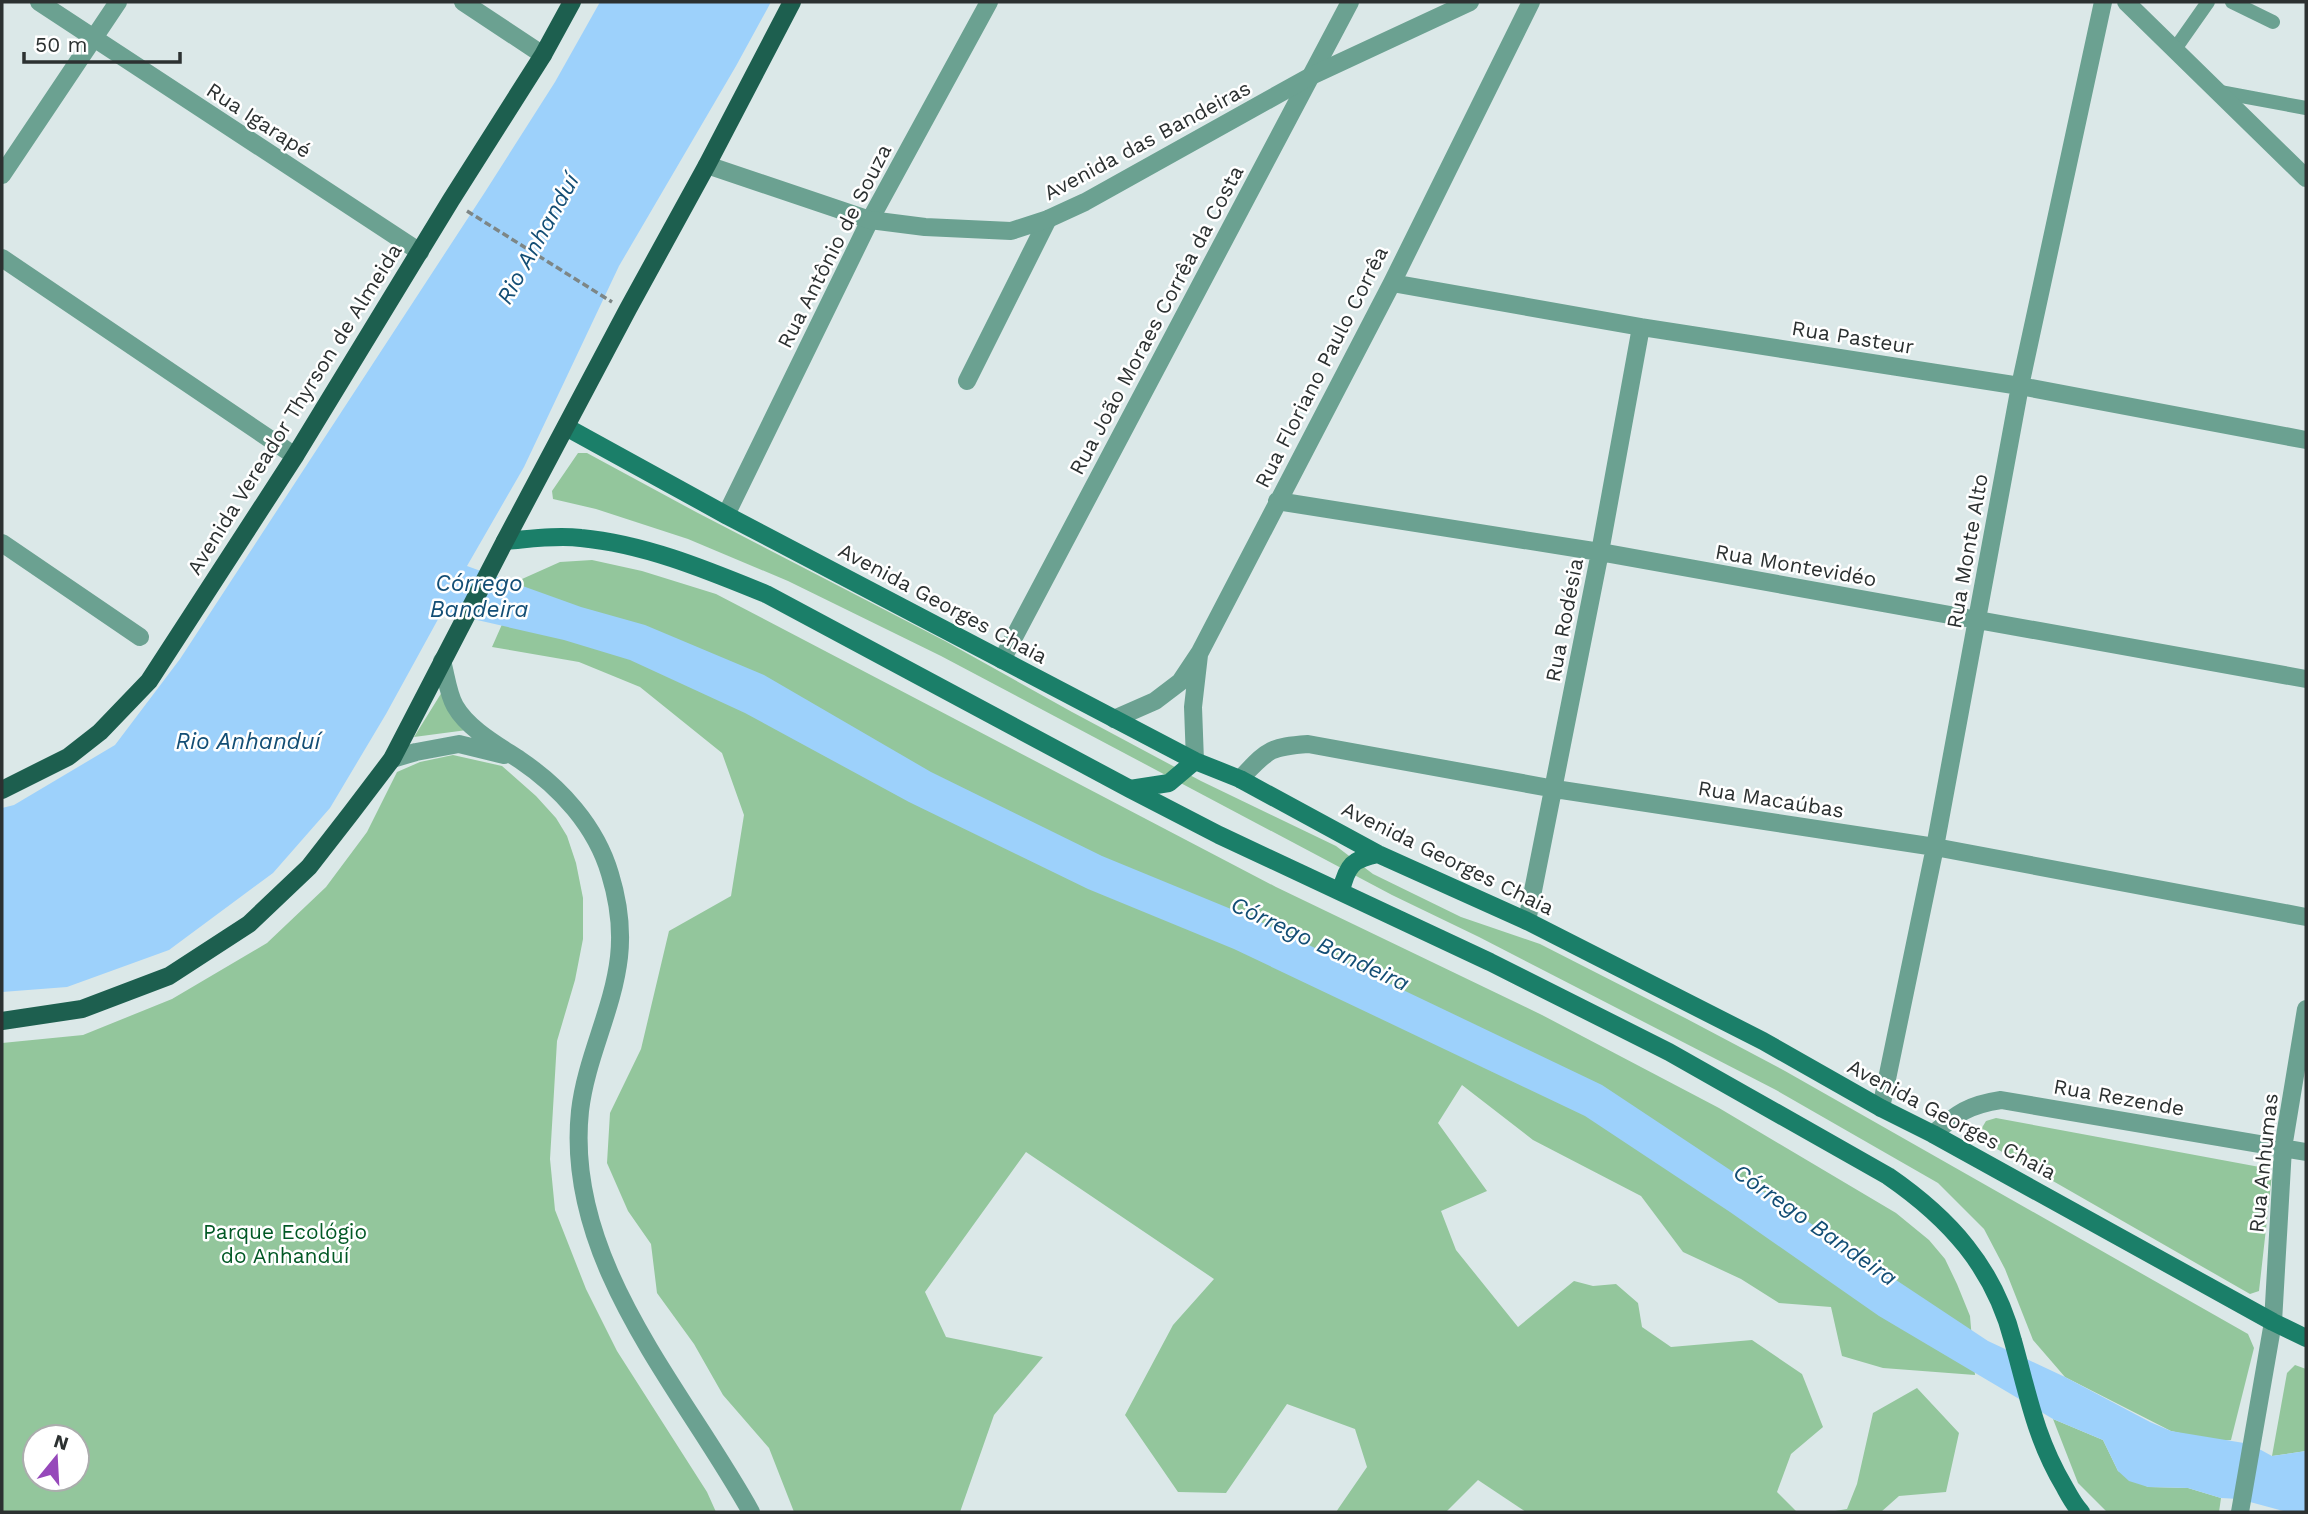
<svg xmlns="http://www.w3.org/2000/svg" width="2308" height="1514" font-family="'Work Sans',sans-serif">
<rect width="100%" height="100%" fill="#dbe8e8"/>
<path fill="#93c69c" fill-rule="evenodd" d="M578,453h9l109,59 249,129 127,71 129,69 135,65 37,28 88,43 79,27 147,75 98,52 463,263 6,14 -23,92 -16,1 -44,-10 -106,-54 -32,-37 -28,-71 -21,-40 -46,-46 -162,-93 -297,-153 -87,-42 -451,-239 -153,-75 -100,-42 -92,-30 -43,-10 -1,-8z
M592,560l50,11 74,23 560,293 266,128 177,93 177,105 33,27 16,19 12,25 13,32 5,59 -92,-7 -41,-12 -11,-49 -52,-4 -38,-24 -58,-27 -42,-56 -108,-56 -71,-55 -24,38 49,68 -46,20 15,39 62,77 56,-46 19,5 23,-2 22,19 4,24 29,20 81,-7 50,34 21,53 -32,27 -14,38 20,20h-271l-48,-32 -32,32h-110l31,-45 -12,-38 -68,-25 -61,89 -48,-1 -53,-77 48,-90 41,-46 -188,-127 -101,140 21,45 97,20 -49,58 -34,97h-166l-25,-64 -46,-53 -29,-51 -37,-51 -6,-49 -23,-33 -21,-48 3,-50 31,-64 28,-118 62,-35 13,-81 -22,-62 -82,-66 -61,-25 -87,-15 30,-68 38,-17z
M442,692l25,38 -53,7z
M453,755l49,11 34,30 20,22 11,18 9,27 7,35v41l-8,41 -18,61 -7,118 5,51 31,79 31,62 90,141 9,20h-714v-469l81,-8 89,-36 95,-56 59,-56 41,-55 30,-60 23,-10zM35,1437h42v42h-42z
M1996,1118l269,50 7,7 -13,116 -9,3 -267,-153 -3,-10 6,-10z
M2295,1365l11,4v82l-34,5 15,-83z
M1917,1388l42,45 -13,59 -47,4 -18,16h-52l18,-3 10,-25 16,-71z
M2053,1419l50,21 15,31 30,16 40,1 33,10 -2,14h-112l-29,-29z"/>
<path fill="#9dd1fb" d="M600,2h171l-35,64 -117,200 -95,201 -57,99 114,41 64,18 119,50 167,97 171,84 146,60 354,169 386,256 77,36 85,45 21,9 79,13 22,12 34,-5v61h-19l-48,-13 -18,-1 -33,-10 -40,-1 -19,-6 -11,-10 -15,-31 -50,-21 -174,-103 -149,-104 -145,-96 -351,-167 -146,-60 -179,-87 -164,-89 -115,-53 -66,-20 -122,-28 -56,102 -56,94 -57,65 -104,77 -102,37 -65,5v-184l12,-3 101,-60 65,-86 305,-467 70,-110z"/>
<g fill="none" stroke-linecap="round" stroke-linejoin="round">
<path stroke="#7d8686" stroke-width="3.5" stroke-dasharray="7 3.5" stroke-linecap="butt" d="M467,211l145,91"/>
<path stroke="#6ba191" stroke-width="14" d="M2232,2l41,20
M2175,49l33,-47
M2220,92l86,16"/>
<path stroke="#6ba191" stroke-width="18" d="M39,2l381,250
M463,2l80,53
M2126,2l180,176
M2,175l116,-173
M2,258l293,198
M1392,283l249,44 379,59 286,54
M967,381l81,-162
M1277,501l323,51 706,127
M726,515l144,-295 119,-218
M2,543l138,94
M1002,660l348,-658
M1114,719l41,-18 25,-19 20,-30 192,-369 139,-281
M1195,761l-2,-54 6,-52
M1240,779c28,-29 28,-32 68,-35l247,45 380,58 371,70
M1527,921l73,-369 41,-225
M1881,1108l54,-261 85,-461 83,-384
M1933,1134c25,-21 35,-29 68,-34l305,52
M2240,1512l33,-190 10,-174 23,-139"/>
<path stroke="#6ba191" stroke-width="18" d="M707,165l163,55 55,7 86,4 37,-12 37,-17 226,-126 159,-74
M442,661c4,14 6,33 13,45 13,23 44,40 65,54 40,27 76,66 90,114 8,26 12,56 9,83 -6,53 -33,101 -39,154 -16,151 103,278 171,401
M392,759l24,-7 43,-8 45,11"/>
<path stroke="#1b7f69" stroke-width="18" d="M566,427l160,88 469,246 45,18 138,75 149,67 236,120 118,67 52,26 340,188 33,16
M505,541c25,-2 51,-6 76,-3 64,6 126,32 185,56l364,195 89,46 271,127 179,90 219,124c61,42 106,91 125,165 15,53 22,96 51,145 5,9 10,19 17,26
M1130,789l39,-6 26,-22
M1341,891c6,-26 12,-32 37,-37"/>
<path stroke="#1d5f4f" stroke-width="18" d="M2,790l66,-33 32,-25 49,-51 146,-225 156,-256 92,-145 29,-53
M2,1021l80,-12 87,-33 80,-52 60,-57 42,-54 41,-54 113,-218 123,-232 79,-144 85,-163"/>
</g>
<g text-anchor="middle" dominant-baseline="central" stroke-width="5" stroke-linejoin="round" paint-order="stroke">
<g font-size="21" fill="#2c3131" stroke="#fff">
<text transform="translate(259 120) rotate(33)">Rua Igarapé</text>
<text transform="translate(1147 140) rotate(-28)">Avenida das Bandeiras</text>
<text transform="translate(834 246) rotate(-63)">Rua Antônio de Souza</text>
<text transform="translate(1156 320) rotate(-62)">Rua João Moraes Corrêa da Costa</text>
<text transform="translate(1853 337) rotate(9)">Rua Pasteur</text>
<text transform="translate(1321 367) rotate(-63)">Rua Floriano Paulo Corrêa</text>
<text transform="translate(294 409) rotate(-58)">Avenida Vereador Thyrson de Almeida</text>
<text transform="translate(1967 551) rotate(-80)">Rua Monte Alto</text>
<text transform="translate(1796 565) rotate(10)">Rua Montevidéo</text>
<text transform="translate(943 603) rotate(28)">Avenida Georges Chaia</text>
<text transform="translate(1564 620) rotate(-79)">Rua Rodésia</text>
<text transform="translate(1771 799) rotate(9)">Rua Macaúbas</text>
<text transform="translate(1448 858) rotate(26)">Avenida Georges Chaia</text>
<text transform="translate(2119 1097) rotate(10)">Rua Rezende</text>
<text transform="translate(1952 1119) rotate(28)">Avenida Georges Chaia</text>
<text transform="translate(2263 1163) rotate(-84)">Rua Anhumas</text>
</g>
<g font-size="21" fill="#025825" stroke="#fff">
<text x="285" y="1231">Parque Ecológio<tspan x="285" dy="24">do Anhanduí</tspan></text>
</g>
<g font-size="23" font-style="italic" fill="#134e75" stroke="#fff">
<text transform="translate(538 239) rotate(-61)">Rio Anhanduí</text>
<text x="479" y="583">Córrego<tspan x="479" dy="26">Bandeira</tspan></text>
<text x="248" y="741">Rio Anhanduí</text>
<text transform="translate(1320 944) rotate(25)">Córrego Bandeira</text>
<text transform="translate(1815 1225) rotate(35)">Córrego Bandeira</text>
</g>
</g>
<rect width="2308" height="1514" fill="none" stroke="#2c3131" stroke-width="7"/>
<g transform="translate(56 1458) rotate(18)"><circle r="33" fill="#ffffff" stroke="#abadad" stroke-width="2"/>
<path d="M0-5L12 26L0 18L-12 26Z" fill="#9649ba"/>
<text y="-10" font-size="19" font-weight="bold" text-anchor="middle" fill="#2c3131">N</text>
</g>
<path d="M24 52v10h156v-10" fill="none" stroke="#2c3131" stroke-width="3.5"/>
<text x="35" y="52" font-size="21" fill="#2c3131" stroke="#ffffff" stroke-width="5" paint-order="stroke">50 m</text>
</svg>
